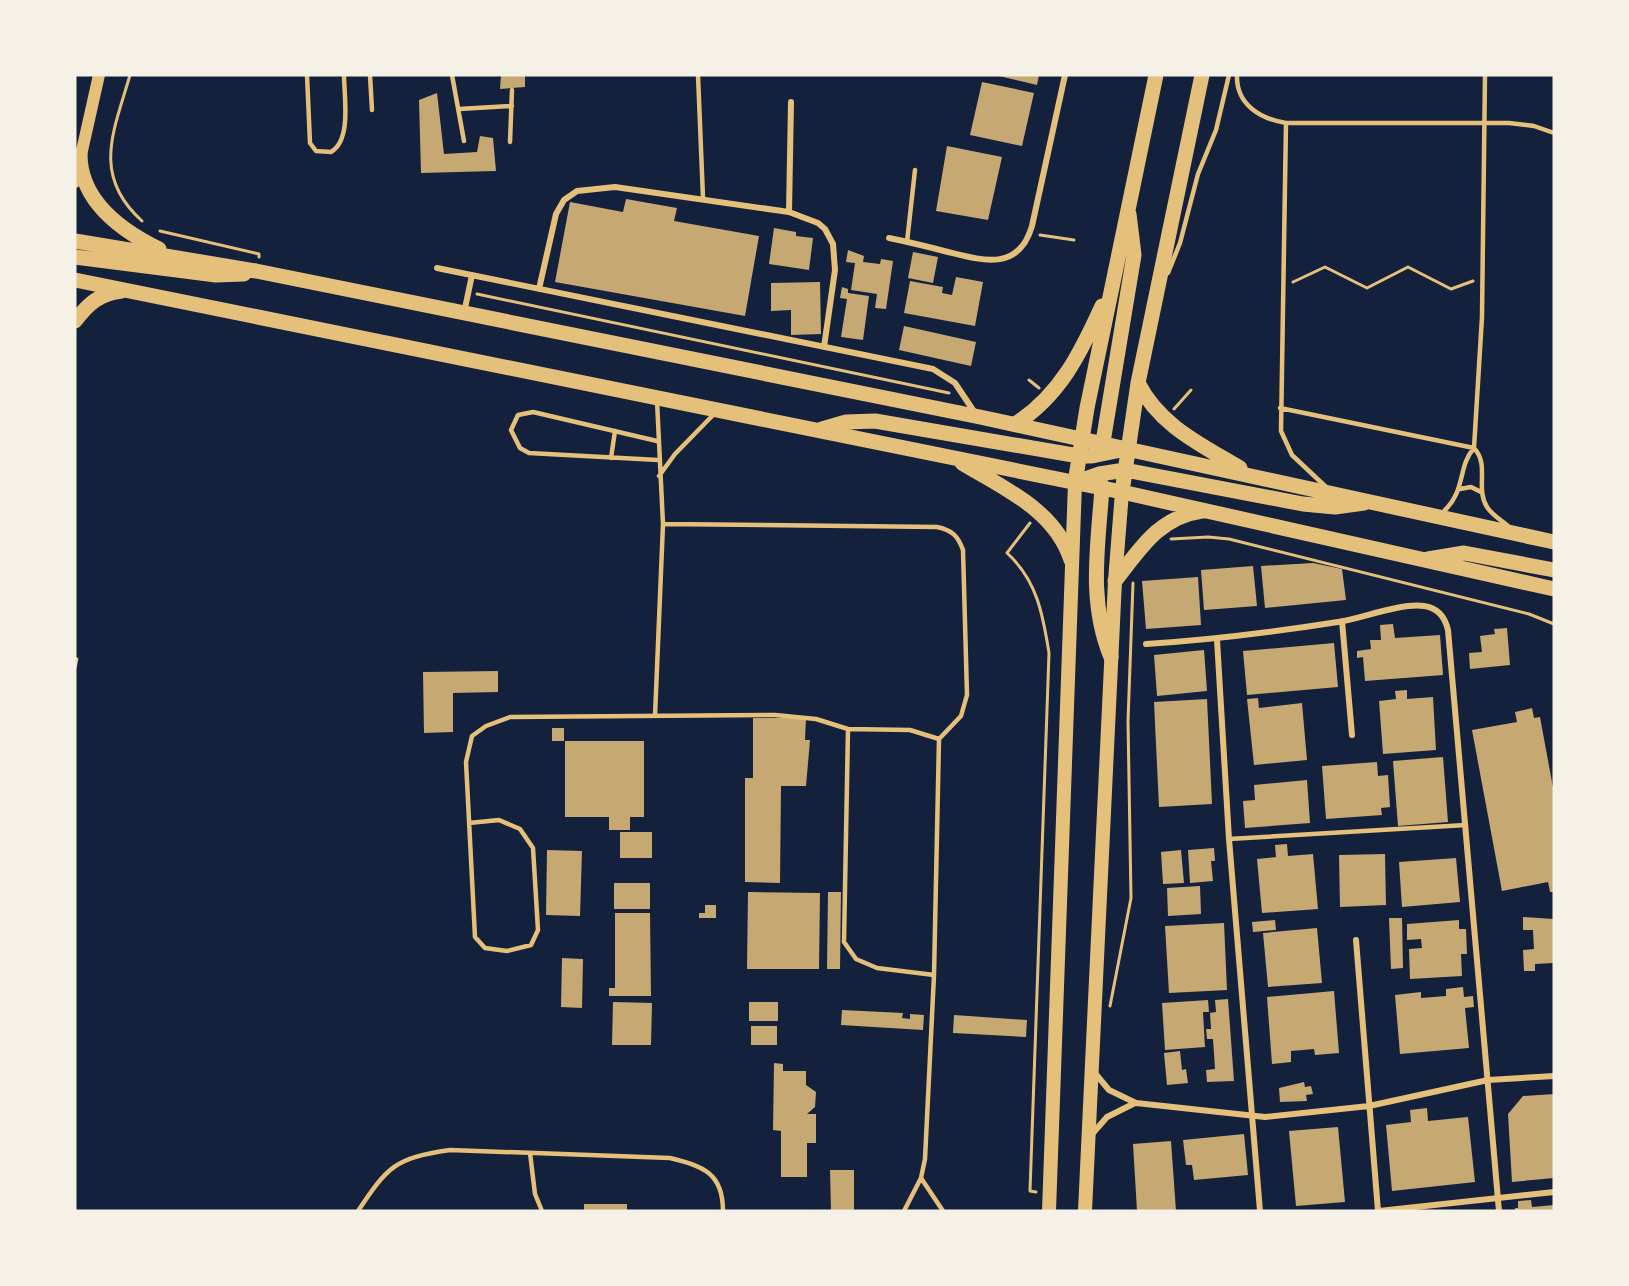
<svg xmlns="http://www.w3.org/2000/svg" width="1629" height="1286" font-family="'Exo 2',sans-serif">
<rect width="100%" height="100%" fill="#14213d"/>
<path fill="#c6a872" d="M501,75h24v12l-25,2z
M995,75h44l-2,10z
M982,82l52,11 -12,53 -52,-11z
M437,93l7,61 33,-2 3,-16 13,2 3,33 -75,2 -2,-73z
M947,146l55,11 -14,63 -52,-9z
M626,199l51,9 -3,13 85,15 -14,80 -190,-34 15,-80 53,10z
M774,228l22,4v4l17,2 -4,32 -40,-6z
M848,250l16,6 -1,6 17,2 1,-5 12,2 -7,48 -11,-1 2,-14 -26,-4 4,-27 -9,-1z
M913,252l25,5 -5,26 -25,-5z
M956,277l27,5 -8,44 -71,-13 6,-32 33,6 -1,6 10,2z
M820,282l1,52 -30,1v-25l-20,1v-28z
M842,287l6,2v4l21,3 -6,44 -22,-3 6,-38 -7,-1z
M904,326l72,16 -5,24 -72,-16z
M1313,563l29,6 4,31 -81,8 -4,-42z
M1253,566l4,40 -53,4 -3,-40z
M1198,577l3,48 -55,4 -4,-48z
M1393,624l2,14 45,-3 3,40 -78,6 -2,-24 -6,1v-7l14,-2 -1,-9h11l-1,-15z
M1507,628l3,37 -40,4 -1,-16 13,-1 -2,-16 15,-2 -1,-5z
M1334,643l4,44 -91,8 -4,-44z
M1204,650l3,41 -50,5 -3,-41z
M498,671v21l-45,1v39l-29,1 -1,-61z
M1407,690v9l26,-2 3,53 -53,4 -4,-53 17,-2 -1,-8z
M1258,698l1,10 43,-5 5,57 -53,5 -7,-66z
M1207,699l5,105 -53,3 -5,-105z
M1532,708l2,10 6,-1 14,76v99h-4l-2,-10 -46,9 -30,-161 45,-8 -2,-10z
M753,718h53l-1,22h5l-4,46h-25l-1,97 -35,-1v-104h8z
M552,728h12v13h-12z
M565,741h79v76h-14v13h-21v-13h-44z
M1443,757l5,65 -50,4 -5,-65z
M1377,762l1,14 10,-1 2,32 -9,1 1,7 -56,4 -4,-53z
M1307,780l3,43 -65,5 -2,-27 12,-1 -1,-15z
M620,832h32v26h-32z
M1287,844l1,12 25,-2 5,55 -56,4 -5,-54 19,-2 -1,-12z
M1214,848l1,13h-4l2,20 -23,2 -2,-33z
M547,850l35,1 -2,65 -34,-1z
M1181,850l3,33 -21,1 -2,-32z
M1385,854l1,51 -46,2 -1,-52z
M1456,858l4,44 -58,5 -3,-45z
M614,883h36v26h-36z
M1200,886l1,28 -33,2 -1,-28z
M748,892l72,1 -1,76h-72z
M828,892h13l-1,77h-13z
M705,905h11v13h-17v-5h6z
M615,913h35l1,83h-42v-8h6z
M1523,917l31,2v44l-19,1v7h-11l-1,-21 11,-1 -1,-19h-10z
M1389,918h13l1,50 -12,1z
M1275,920l1,10 -23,2 -1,-10z
M1459,920v9h7l1,25h-6l1,22 -52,3 -1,-30 13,-1 -1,-9 -14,1v-16z
M1224,923l3,67 -58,3 -4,-67z
M1317,928l5,55 -54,4 -5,-54z
M562,958l21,1 -1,49 -21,-1z
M1463,987l1,10 9,-1 1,11 -9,1 4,40 -69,6 -5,-59 26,-3v6l25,-2v-7z
M1334,991l5,62 -24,2 -1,-6 -23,2v11l-19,2 -5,-67z
M1228,999l6,82 -27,1 -1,-12 9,-1 -2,-30h-6l-1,-10h5l-1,-16 6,-1 -1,-12z
M1208,1000l1,12h-6l2,35 -40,3 -3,-47z
M613,1002l39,1 -1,42h-39z
M749,1002h29v19h-29z
M842,1010l61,3 -1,5 8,1v-5l14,1 -1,15 -82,-5z
M954,1015l73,5 -1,17 -73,-4z
M751,1026h26v19h-26z
M1180,1051l2,19 4,-1 2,14 -21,2 -3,-32z
M774,1063l9,1v7h23v14l10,7 -1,15 -8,7h9v29h-9v34h-26v-46l-8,-1z
M1304,1082l1,5 6,-1 2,8 -7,1 1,6 -27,1 -1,-14z
M1554,1094v84l-42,4 -4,-68 15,-18z
M1427,1108l1,13 40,-4 7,65 -83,9 -6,-66 25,-3 -1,-12z
M1338,1127l7,75 -49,4 -7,-75z
M1244,1134l4,41 -54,5 -2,-15h-6l-3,-25z
M1171,1141l5,70h-39l-4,-67z
M830,1170h24v41h-23z
M1531,1200l1,7 22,-2v6h-39v-3h3v-7z
M584,1204h43v7h-43z"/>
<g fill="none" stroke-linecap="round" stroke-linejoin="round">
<path stroke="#e5c07b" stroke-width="3" d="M130,75c-16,56 -39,100 12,146
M160,231l99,23v3
M1040,235l34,5
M1293,282l32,-15 42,21 41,-21 43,22 22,-8
M477,294l472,99
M1029,380l10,8
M1174,409l17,-19
M1030,523l-23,30c30,27 36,62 42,100l-19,538 6,1
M1171,539l37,-2 21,2 300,75 25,10
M75,658l2,1 -2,9
M1110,1006l21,-108 -3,-177 5,-138"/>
<path stroke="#e5c07b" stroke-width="4.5" d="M307,75l3,68 6,8 15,1c21,-12 13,-56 13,-77
M370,75l2,35
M452,75l12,66
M698,75l5,123
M1237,75c-1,30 24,44 49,48h223l25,3 20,7
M459,109l53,-3
M1286,123l-5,308 11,24 34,32
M510,142l2,-52
M907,242l8,-72
M1168,273l12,-30 18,-69 18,-44 13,-55
M1280,408l194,40c16,17 1,40 13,59 5,8 14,13 21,19
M657,441l-124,-29 -15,3 -7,15 9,18 9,5 129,7
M611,458l4,-27
M659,476l16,-22 40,-41
M1460,489l11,-2 10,5
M1442,513c25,-22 15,-46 32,-65l8,-131 3,-242
M663,524l274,3c15,3 21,9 26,23l4,145 -6,21 -22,23 -5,236 -9,184 -4,19 -17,33
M655,716l8,-192 -6,-123
M848,729l-4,213 12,17 21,9 57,7
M469,823l30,-3 21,9 13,19 5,82 -7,15 -24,6 -22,-3 -10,-11 -9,-175 6,-26 14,-10 24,-9 265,-2 41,4 32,10 62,1 29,9
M1229,839l237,-14
M530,1153l5,41 7,17
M921,1178l22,33
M358,1211c30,-45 37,-53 92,-61l220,8c33,8 53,15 53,53"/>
<path stroke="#e5c07b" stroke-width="6" d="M789,212l2,-110
M889,238c20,4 40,9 59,14 36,9 71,19 84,-26l33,-151
M437,268l496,101 22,14 20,30
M539,289l17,-75 8,-14 13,-9 38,-4 174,25 29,11 7,6 8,15 2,26 -11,77
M464,313l8,-38
M1342,621l10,114
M1217,640l12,199 31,372
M1146,644c64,-4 128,-12 192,-22 25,-4 62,-19 86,-16 14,2 21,11 24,24l51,581
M1356,940l22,271
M1094,1072l15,18 27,13 129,14 104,-11 119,-26 66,-4
M1093,1133l14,-16 28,-14
M1379,1211l175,-19"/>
<path stroke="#e5c07b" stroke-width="12" d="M75,182l24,-107"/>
<path stroke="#e5c07b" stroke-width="14" d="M1049,1211l26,-728
M1085,1211l30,-630 7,-89"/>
<path stroke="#e5c07b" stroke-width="15" d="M80,154c0,47 40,76 79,95
M75,241l181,30 724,146 574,125
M75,257l141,18 28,-1
M75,280l1047,212 432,97
M75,321c13,-17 25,-28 47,-30
M1138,383c22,43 62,61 102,85
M1015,424c45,-28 66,-72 87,-118
M822,429l24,-7 29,-1 204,35h13l34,-7
M1105,450l-2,-8 31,-187 -5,-41
M962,463c43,26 93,47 109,97
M1100,480l2,8c-4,58 -14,114 9,169
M1076,482l23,-8 26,-4 178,34 32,3 29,-4
M1075,483l12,-75 69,-333
M1122,492l16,-109 64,-308
M1428,559l36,-6 90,17
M1115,581c25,-32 44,-64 87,-70"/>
</g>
<rect width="1629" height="1286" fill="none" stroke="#f6f1e7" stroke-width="153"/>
</svg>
